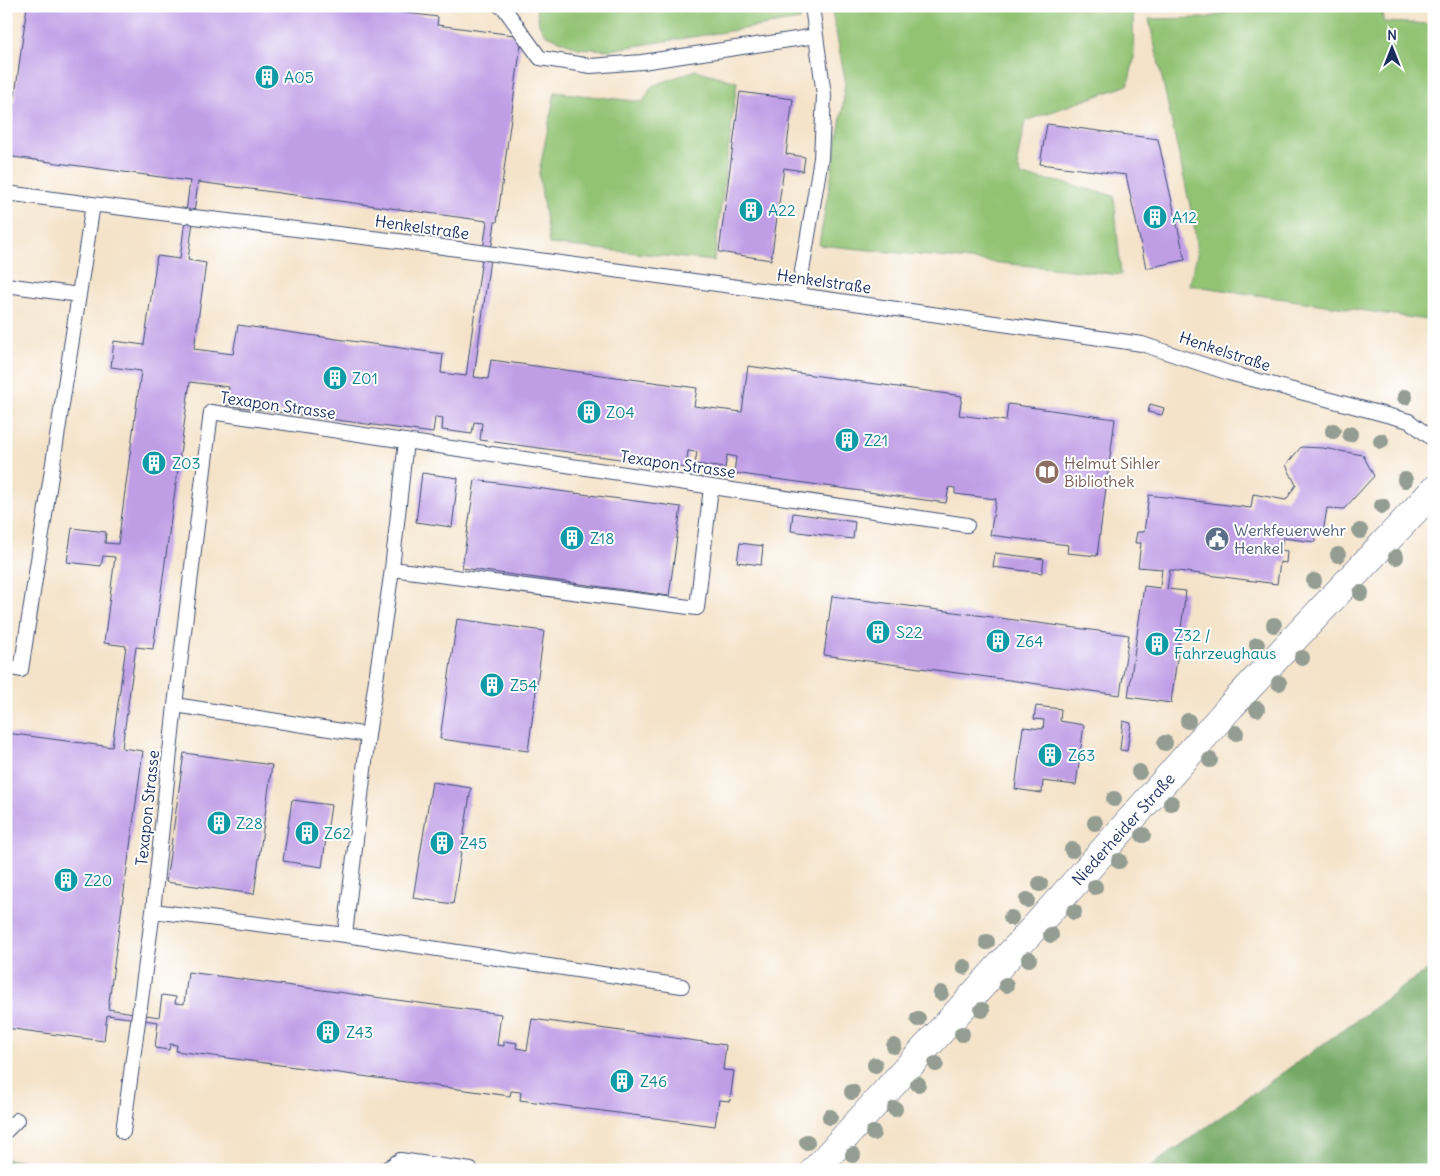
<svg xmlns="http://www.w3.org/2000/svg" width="1440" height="1176" font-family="Delius,sans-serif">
<rect width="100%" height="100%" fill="#fff"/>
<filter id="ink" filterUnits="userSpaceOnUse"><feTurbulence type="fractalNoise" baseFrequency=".02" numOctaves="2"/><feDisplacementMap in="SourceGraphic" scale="10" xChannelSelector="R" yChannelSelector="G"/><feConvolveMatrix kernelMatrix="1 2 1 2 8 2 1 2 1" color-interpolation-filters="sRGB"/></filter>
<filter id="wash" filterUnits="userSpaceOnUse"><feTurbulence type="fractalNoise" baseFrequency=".0096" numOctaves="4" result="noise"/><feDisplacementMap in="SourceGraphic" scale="20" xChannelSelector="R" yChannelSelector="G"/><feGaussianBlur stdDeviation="1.12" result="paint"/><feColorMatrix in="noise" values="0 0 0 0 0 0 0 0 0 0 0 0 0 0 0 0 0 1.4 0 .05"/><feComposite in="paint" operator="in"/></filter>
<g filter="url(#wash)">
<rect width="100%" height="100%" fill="#f4e3c9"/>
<path fill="#92c373" stroke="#567968" d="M536,6h264v14l-191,30 -31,-2 -33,-14 -6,-10z
M831,6h294l8,6 1,47 -6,26 -103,36 -8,41 4,14 39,6 54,14 7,79 -302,-30 24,-139 2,-27z
M1255,6h127l1,16 51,2v297l-245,-36 8,-30 -3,-31 -45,-205 56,-1z
M696,70l41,12 -23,179 -165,-17 -10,-71 16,-81 88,10 9,-16z
M6,1159l82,11h-82z"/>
<path fill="#75a965" stroke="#486c62" d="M1434,965v205h-286l9,-8z"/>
<g id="blocks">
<path fill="#bf9ee6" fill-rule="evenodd" d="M27,6h365l-1,5 47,6 -1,8 85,11 -25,186h-2l-21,155 14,2 3,-19 206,28 -3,18 48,6 6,-46 214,30 -3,19 47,6 2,-17 107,15 -18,137 -30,-3 1,-8 -78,-10 6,-36 -41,-5v-6l-6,-1 -3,16 -212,-30 2,-16 -9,-2 -2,13 -30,-4 2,-12 -9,-1 -2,17 -206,-28 2,-17 -8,-1 -2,12 -30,-4 1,-12 -8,-1 -2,16 -207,-28 3,-18 -39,-5 -37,267 -17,-2 -14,101 21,3 -35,258 51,8 3,-22 14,2 -1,6 9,1 4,-32 313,42 -4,31 7,1v-5l13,2 -1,5 11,2 5,-31 194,26 -3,25 11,1 -4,30 -11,-1 -4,26 -195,-26 1,-8 -10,-1 -1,5 -334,-45 1,-6 -7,-1 -1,6 -14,-2 3,-26 -51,-7 -3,26 -98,-13v-295l106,14 14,-101 -22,-3 11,-86 -12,-1 -2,10 -34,-4 5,-34 34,4 -1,11 13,1 23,-173 -30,-4 3,-26 30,4 13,-89 23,3 10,-78 -184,-25v-38h6zM198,182l289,39 -21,155 -25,-3 2,-19 -205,-29 -5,29 -39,-5 12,-86 -18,-3z
M740,92l53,7 -7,55 19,3 -2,14 -19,-3 -13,92 -52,-8z
M1047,124l111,15 27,121 -39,8 -20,-93 -86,-11z
M1150,404l14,4 -2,7 -14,-3z
M1301,447l22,1 40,7 11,21 -30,33 -17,-1 -4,25 -7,-1 -1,10 -32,-4 -2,12 6,1 -1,12 -6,-1 -3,22 -107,-14 -3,19 19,2 -15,112 -43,-6 16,-111 16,2 2,-19 -24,-2 3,-24h-6l2,-11h7l5,-37 102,13 2,-14 33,6 10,-15 -10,-20z
M422,473l36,5 -6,49 -36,-5z
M475,480l206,27 -12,89 -207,-28z
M793,513l62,9 -2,17 -62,-8z
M740,543l23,3 -2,19 -24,-3z
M995,553l49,6 -2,14 -49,-6z
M832,596l297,39 -9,60 -296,-40z
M457,619l87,12 -16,120 -88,-12z
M1036,706l25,3 -1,12 24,4 -8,60 -33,-4 -1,12 -27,-4 8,-62 20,2 1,-9 -10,-1z
M1123,721l8,2 -4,28 -7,-1z
M184,753l88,12 -18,129 -88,-12z
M432,782l39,6 -18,116 -40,-6z
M292,800l39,5 -9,62 -39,-6z"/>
</g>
</g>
<g filter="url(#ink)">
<use href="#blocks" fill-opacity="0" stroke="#3c4a6e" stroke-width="1"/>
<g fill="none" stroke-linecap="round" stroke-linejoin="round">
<defs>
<path id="service" d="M500,6l4,2 36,50 51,8 51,-4 174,-26
M6,193l179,23
M194,217l212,25 392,53 344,49 87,29 180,48 25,19
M6,285l73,10
M798,295l23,-137 3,-63 -12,-89
M392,569l14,-128
M6,667l15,3 72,-466
M175,705l193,30
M153,911l192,24 23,-200 24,-166 305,39 14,-121
M345,935l337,51
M6,1131l11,-11
M123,1132l30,-221 22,-206 36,-293 756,113
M385,1170l15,-10 71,10"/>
<path id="tertiary" d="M815,1170l266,-294 150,-170 203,-216"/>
</defs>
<use href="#service" stroke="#3c4a6e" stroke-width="16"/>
<use href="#tertiary" stroke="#3c4a6e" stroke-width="29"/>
<use href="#service" stroke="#fff" stroke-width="14"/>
<use href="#tertiary" stroke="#fff" stroke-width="28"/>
</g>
<g fill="#949d92">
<circle cx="1405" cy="397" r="8"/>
<circle cx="1333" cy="431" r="8"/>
<circle cx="1350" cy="434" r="8"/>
<circle cx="1381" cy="441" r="8"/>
<circle cx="1405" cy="480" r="8"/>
<circle cx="1382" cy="506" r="8"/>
<circle cx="1360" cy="531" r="8"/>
<circle cx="1338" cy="555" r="8"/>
<circle cx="1396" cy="557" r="8"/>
<circle cx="1314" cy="581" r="8"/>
<circle cx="1361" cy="593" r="8"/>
<circle cx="1274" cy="625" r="8"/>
<circle cx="1257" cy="645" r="8"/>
<circle cx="1302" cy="658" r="8"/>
<circle cx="1279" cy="683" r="8"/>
<circle cx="1257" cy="709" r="8"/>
<circle cx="1188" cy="721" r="8"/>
<circle cx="1236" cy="733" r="8"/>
<circle cx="1165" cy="743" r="8"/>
<circle cx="1210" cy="760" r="8"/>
<circle cx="1139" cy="772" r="8"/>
<circle cx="1114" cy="799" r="8"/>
<circle cx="1171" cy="803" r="8"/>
<circle cx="1095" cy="823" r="8"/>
<circle cx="1143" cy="835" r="8"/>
<circle cx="1072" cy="850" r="8"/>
<circle cx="1119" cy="861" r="8"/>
<circle cx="1040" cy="884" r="8"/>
<circle cx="1095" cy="887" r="8"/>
<circle cx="1027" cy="900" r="8"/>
<circle cx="1074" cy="912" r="8"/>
<circle cx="1011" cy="918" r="8"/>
<circle cx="1051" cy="935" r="8"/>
<circle cx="987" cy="942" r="8"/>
<circle cx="1029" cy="959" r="8"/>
<circle cx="964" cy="967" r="8"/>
<circle cx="1006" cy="985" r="8"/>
<circle cx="941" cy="993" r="8"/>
<circle cx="982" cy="1010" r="8"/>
<circle cx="918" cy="1019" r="8"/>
<circle cx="962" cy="1034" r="8"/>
<circle cx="894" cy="1046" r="8"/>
<circle cx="936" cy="1064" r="8"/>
<circle cx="875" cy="1065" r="8"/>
<circle cx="918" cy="1084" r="8"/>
<circle cx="852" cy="1092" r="8"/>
<circle cx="895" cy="1109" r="8"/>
<circle cx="830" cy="1117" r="8"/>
<circle cx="873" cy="1133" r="8"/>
<circle cx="807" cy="1142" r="8"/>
<circle cx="853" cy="1155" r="8"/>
</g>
</g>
<defs>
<symbol id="building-disc" viewBox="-11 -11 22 22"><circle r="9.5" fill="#0f9aa8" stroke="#fff"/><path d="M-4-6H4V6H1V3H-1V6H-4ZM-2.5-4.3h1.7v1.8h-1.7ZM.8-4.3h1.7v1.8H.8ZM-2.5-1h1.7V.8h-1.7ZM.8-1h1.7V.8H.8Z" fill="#fff"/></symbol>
<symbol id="library-disc" viewBox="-11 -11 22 22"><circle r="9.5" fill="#8d6e63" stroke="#fff"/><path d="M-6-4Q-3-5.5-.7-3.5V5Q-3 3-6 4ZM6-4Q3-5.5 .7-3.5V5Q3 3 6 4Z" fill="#fff"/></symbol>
<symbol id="civic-disc" viewBox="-11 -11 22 22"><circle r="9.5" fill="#5c6f8a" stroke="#fff"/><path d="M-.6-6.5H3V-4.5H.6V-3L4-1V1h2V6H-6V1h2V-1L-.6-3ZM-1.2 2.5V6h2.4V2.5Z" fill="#fff"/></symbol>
</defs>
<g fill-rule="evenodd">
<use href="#building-disc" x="253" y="63" width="28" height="28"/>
<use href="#building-disc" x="737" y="196" width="28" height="28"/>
<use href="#building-disc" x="1141" y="203" width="28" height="28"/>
<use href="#building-disc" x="321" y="364" width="28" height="28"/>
<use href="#building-disc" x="575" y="398" width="28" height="28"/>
<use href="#building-disc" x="833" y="426" width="28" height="28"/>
<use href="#building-disc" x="140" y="449" width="28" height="28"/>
<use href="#library-disc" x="1033" y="458" width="28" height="28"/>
<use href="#building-disc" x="558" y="524" width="28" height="28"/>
<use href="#civic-disc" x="1203" y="525" width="28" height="28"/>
<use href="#building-disc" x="864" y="618" width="28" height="28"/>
<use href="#building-disc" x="984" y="627" width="28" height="28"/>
<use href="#building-disc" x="1143" y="630" width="28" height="28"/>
<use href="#building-disc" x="478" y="671" width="28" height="28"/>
<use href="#building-disc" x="1036" y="741" width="28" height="28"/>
<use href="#building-disc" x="205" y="809" width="28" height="28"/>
<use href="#building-disc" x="293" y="819" width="28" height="28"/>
<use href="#building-disc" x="428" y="829" width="28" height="28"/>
<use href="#building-disc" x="52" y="866" width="28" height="28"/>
<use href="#building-disc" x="314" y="1018" width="28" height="28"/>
<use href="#building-disc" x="608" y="1067" width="28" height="28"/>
</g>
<g text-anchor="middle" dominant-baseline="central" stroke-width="4" stroke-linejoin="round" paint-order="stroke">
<g font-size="16" fill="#0d838f" stroke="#fff" text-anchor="start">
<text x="284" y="77">A05</text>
<text x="768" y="210">A22</text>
<text x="1172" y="217">A12</text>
<text x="352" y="378">Z01</text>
<text x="606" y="412">Z04</text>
<text x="864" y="440">Z21</text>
<text x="172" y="463">Z03</text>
<text x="590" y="538">Z18</text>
<text x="896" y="632">S22</text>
<text x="1174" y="635">Z32 /<tspan x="1174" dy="18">Fahrzeughaus</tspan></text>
<text x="1016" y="641">Z64</text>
<text x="510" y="685">Z54</text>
<text x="1068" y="755">Z63</text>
<text x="236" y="823">Z28</text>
<text x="324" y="833">Z62</text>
<text x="460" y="843">Z45</text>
<text x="84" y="880">Z20</text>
<text x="346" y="1032">Z43</text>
<text x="640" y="1081">Z46</text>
</g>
<g font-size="16" fill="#1b2f5e" stroke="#fff">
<text transform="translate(422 227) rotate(8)">Henkelstraße</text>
<text transform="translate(824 281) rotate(8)">Henkelstraße</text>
<text transform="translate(1225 351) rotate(18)">Henkelstraße</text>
<text transform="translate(278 405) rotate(8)">Texapon Strasse</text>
<text transform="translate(678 464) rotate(8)">Texapon Strasse</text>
<text transform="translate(147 808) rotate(-84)">Texapon Strasse</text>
<text transform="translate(1123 829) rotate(-48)">Niederheider Straße</text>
</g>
<g font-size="16" fill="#785e54" stroke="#fff" text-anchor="start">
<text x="1064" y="463">Helmut Sihler<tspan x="1064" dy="18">Bibliothek</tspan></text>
</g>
<g font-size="16" fill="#4e5e75" stroke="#fff" text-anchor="start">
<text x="1234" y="530">Werkfeuerwehr<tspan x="1234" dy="18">Henkel</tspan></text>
</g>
</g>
<rect width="1440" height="1176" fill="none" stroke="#fff" stroke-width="25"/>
<g transform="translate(1392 48)" stroke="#ffffff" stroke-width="4" paint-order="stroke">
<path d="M0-4L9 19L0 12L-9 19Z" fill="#1b2f5e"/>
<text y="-8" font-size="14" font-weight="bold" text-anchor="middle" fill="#1b2f5e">N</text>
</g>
</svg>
